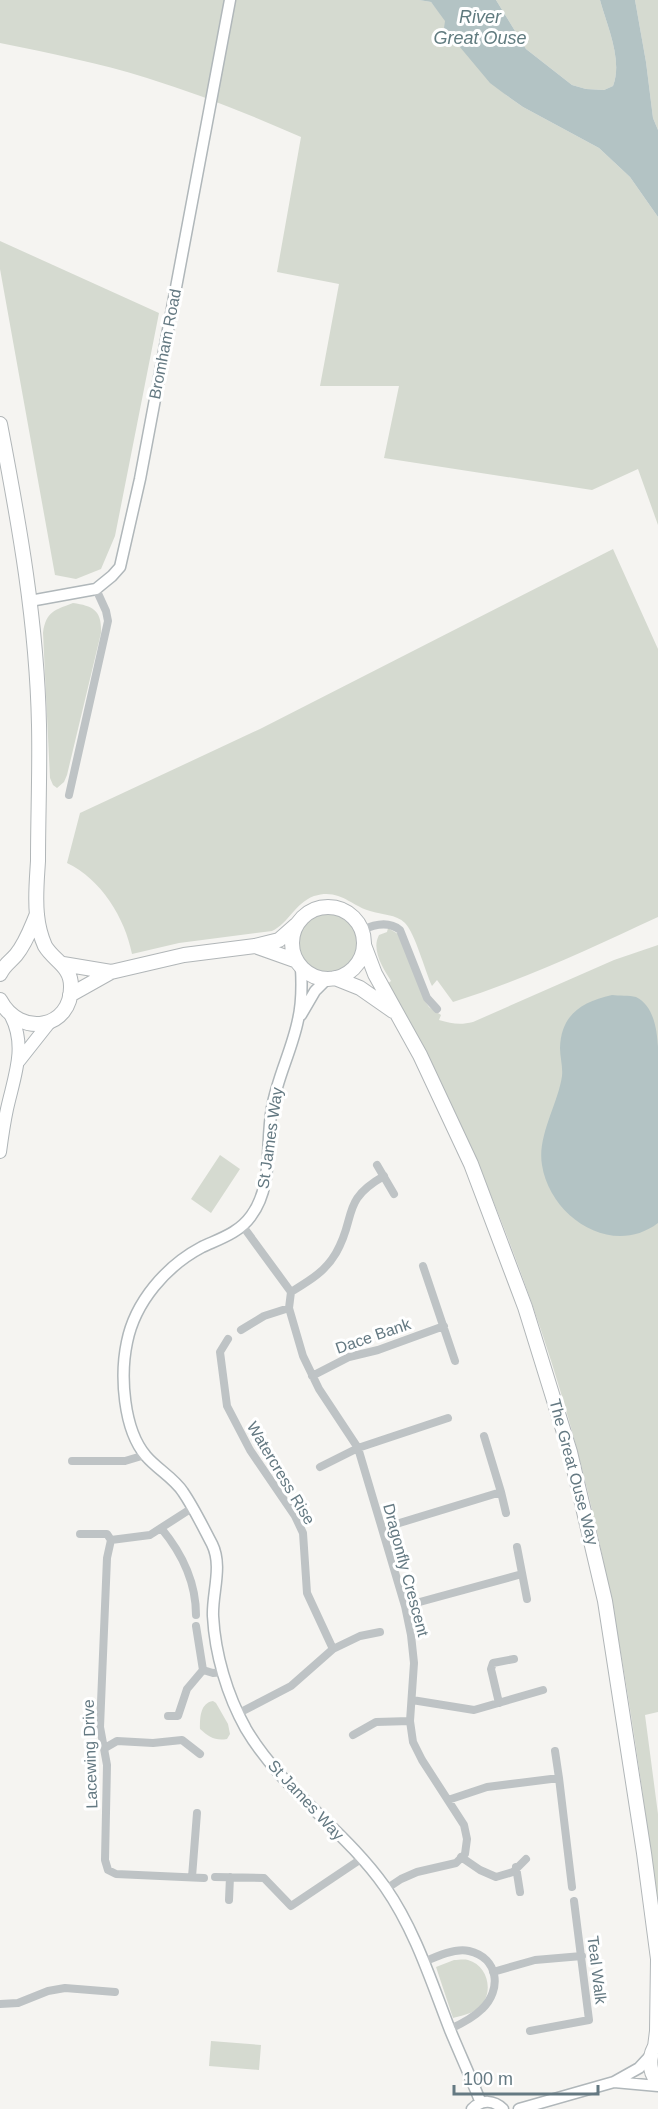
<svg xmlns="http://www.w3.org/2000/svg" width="658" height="2109" font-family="Helvetica,sans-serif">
<rect width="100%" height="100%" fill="#f5f4f1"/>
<path fill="#d5dad0" d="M0,0h419l12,2 75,93 17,12 76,41 31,29 28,40v308l-20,-56 -46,21 -208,-32 15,-72h-79l19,-102 -62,-12 24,-135c-50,-22 -102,-43 -154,-59 -48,-15 -98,-25 -147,-35z
M496,0h104c7,26 23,60 13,86l-9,4 -18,-1 -14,-4 -46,-36z
M635,0h23v130l-5,-12 -7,-56z
M0,241l159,72 -44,223 -14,33 -25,10 -21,-4 -55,-306z
M613,549l45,100v268c-67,31 -134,63 -205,85l-16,-22 -5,6c-7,-15 -17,-53 -27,-63 -9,-9 -23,-8 -35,-12 -20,-6 -31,-23 -56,-15 -20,8 -25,27 -42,35l-93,12 -47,11c-7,-36 -31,-75 -65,-91l13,-50 180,-84z
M73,603c21,3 29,8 28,30l-34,142 -3,7 -7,6 -4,-3 -3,-7 -7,-145c3,-22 12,-23 30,-30z
M299 943a29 29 0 1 1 58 0a29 29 0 1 1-58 0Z
M388,928l10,6 27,67 4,6 12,8 -2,5c13,4 22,5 34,2l141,-62 44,-15v767l-13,3 13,99v92c-17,-127 -34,-255 -62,-379 -25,-113 -61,-223 -104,-329 -30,-74 -63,-146 -105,-214l4,-3c-8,-13 -20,-31 -12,-46l8,-3z
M220,1155l20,14 -29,44 -20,-14z
M213,1701l3,2 12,21 2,10 -3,5c-12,2 -18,-2 -27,-10 0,-11 0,-26 13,-28z
M454,1960c4,0 10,-1 14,0 22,6 27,37 8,50 -6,4 -16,6 -23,8l-17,-51z
M211,2041l50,4 -2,25 -50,-4z"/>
<path fill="#b3c3c4" d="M419,0h77l30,49 46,36 14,4 18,1 9,-4c10,-26 -6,-60 -13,-86h35l11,62 7,56 5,12v87l-28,-40 -31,-29 -76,-41 -17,-12 -16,-12 -46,-55 1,-7 -14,-19z
M612,995c7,1 17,0 24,2 18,9 21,33 22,50v176c-46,35 -108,-6 -116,-58 -5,-29 16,-61 20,-89 1,-9 -2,-19 -2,-28 1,-33 21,-46 52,-53z"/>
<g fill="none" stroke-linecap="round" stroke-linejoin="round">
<defs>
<path id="secondary" d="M30,601l66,-12 16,-13 8,-9 20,-88 90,-479
M301,968c1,17 1,35 -3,52 -6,30 -21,58 -26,88 -7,36 2,77 -21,108 -12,17 -32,23 -49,31 -36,19 -67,55 -75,95 -7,33 -4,87 19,114 11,13 28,22 37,36 11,16 20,35 29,52 11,22 0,49 1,72 2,38 14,79 33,113 36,61 98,100 139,158 30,43 46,94 65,143 10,24 21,48 31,73
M301,1015l14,-24 12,-12
M614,2082l44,4
M472,2109c10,-10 22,-9 31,0
M519,2109l95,-27 25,-14 13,-14"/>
<path id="primary" d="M19,1061l30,-38
M0,1152c2,-15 4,-29 7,-43 7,-32 20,-62 4,-93"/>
<path id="highway" d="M0,424c19,99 37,199 39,301 1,45 -1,90 -1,136 -1,17 -3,36 -1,54 1,10 4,22 8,31 9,15 26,20 26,40 1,43 -51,52 -71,14
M292 943a36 36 0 1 1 72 0a36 36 0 1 1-72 0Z
M364,945l11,29 45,81 51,109 54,143 45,145 35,149 39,252 14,106 -1,72 -2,16
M255,946l42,15
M63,964l48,8
M0,974c4,-9 10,-12 16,-19 10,-12 15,-27 21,-41
M335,978l25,10 33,23
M70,995l41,-23 73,-17 71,-9 24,-6 17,-15
M658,2042c-10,13 -10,28 0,41"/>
</defs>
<use href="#secondary" stroke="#b0b7ba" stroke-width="13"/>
<use href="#primary" stroke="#afb5b8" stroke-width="14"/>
<use href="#highway" stroke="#b1b6b8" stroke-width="16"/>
<path stroke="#bec3c5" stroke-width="8" d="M69,795l39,-174 -2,-10 -10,-22
M362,930c13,-6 27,-9 38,0l27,68 10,11
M377,1165l17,29
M242,1225l49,67 -2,16 14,48 16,33 39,59 47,158 6,29 3,28 -4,58 3,21 9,18 42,65 3,14 -2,15 -9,9 -39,9 -16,7 -15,10
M423,1266l32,95
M291,1292c18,-11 34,-20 45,-39 21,-36 4,-52 48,-77
M241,1330l23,-14 25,-8
M228,1339l-8,13 7,54 23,44 45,66 8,17 4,60 26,56 -42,37 -52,27
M312,1376l37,-19 29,-7 66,-24
M72,1461h53l20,-6
M320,1467l38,-19 90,-30
M501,1492l5,21
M161,1528c20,24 35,54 35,87
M383,1528l118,-36 -17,-56
M80,1534h27l4,6
M111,1540l-4,18 -7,169 7,38 -2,95 3,10 8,4 88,4
M111,1540l39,-5 42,-27
M517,1547l10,52
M405,1606l117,-32
M333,1649l27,-13 20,-4
M203,1670l10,3 10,-1
M412,1700l62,10 69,-20
M499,1703l-8,-34 2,-6 21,-4
M168,1716h10l9,-27 16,-19 -7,-44
M353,1735l23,-13 34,-1
M105,1748l12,-7 36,2 29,-3 18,14
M555,1751l4,27
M448,1800l39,-13 72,-9 13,109
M461,1857l19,13 16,7 17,-5 13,-13
M516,1867l4,25
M192,1877l5,-64
M215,1877l49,1 27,28 70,-47
M229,1900l1,-23
M424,1962c13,-6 31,-14 45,-11 30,7 33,39 13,58 -9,9 -21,15 -32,20
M493,1972l42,-12 47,-4
M0,2004l18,-1 30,-12 17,-3 50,4
M530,2031l59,-11 -15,-119"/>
<use href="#secondary" stroke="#fff" stroke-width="10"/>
<use href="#primary" stroke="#fff" stroke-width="12"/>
<use href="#highway" stroke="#fff" stroke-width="14"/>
</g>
<g text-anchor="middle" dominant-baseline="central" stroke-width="6" stroke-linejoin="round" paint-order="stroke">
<g font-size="16" fill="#647982" stroke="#fff">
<text transform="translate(165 344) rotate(-79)">Bromham Road</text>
<text transform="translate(270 1138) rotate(-82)">St James Way</text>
<text transform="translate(373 1336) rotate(-19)">Dace Bank</text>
<text transform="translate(574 1472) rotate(75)">The Great Ouse Way</text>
<text transform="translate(281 1473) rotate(59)">Watercress Rise</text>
<text transform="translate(406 1570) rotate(75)">Dragonfly Crescent</text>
<text transform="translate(90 1754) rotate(-92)">Lacewing Drive</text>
<text transform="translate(306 1800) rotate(47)">St James Way</text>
<text transform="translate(597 1970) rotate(83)">Teal Walk</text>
</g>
<g font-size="18" font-style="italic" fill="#607b7f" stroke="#fff">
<text x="480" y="17">River<tspan x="480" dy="21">Great Ouse</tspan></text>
</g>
</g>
<path d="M454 2085v9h144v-9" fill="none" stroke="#647982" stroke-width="3"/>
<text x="463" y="2085" font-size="18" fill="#647982" stroke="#ffffff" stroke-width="4.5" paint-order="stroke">100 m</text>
</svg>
